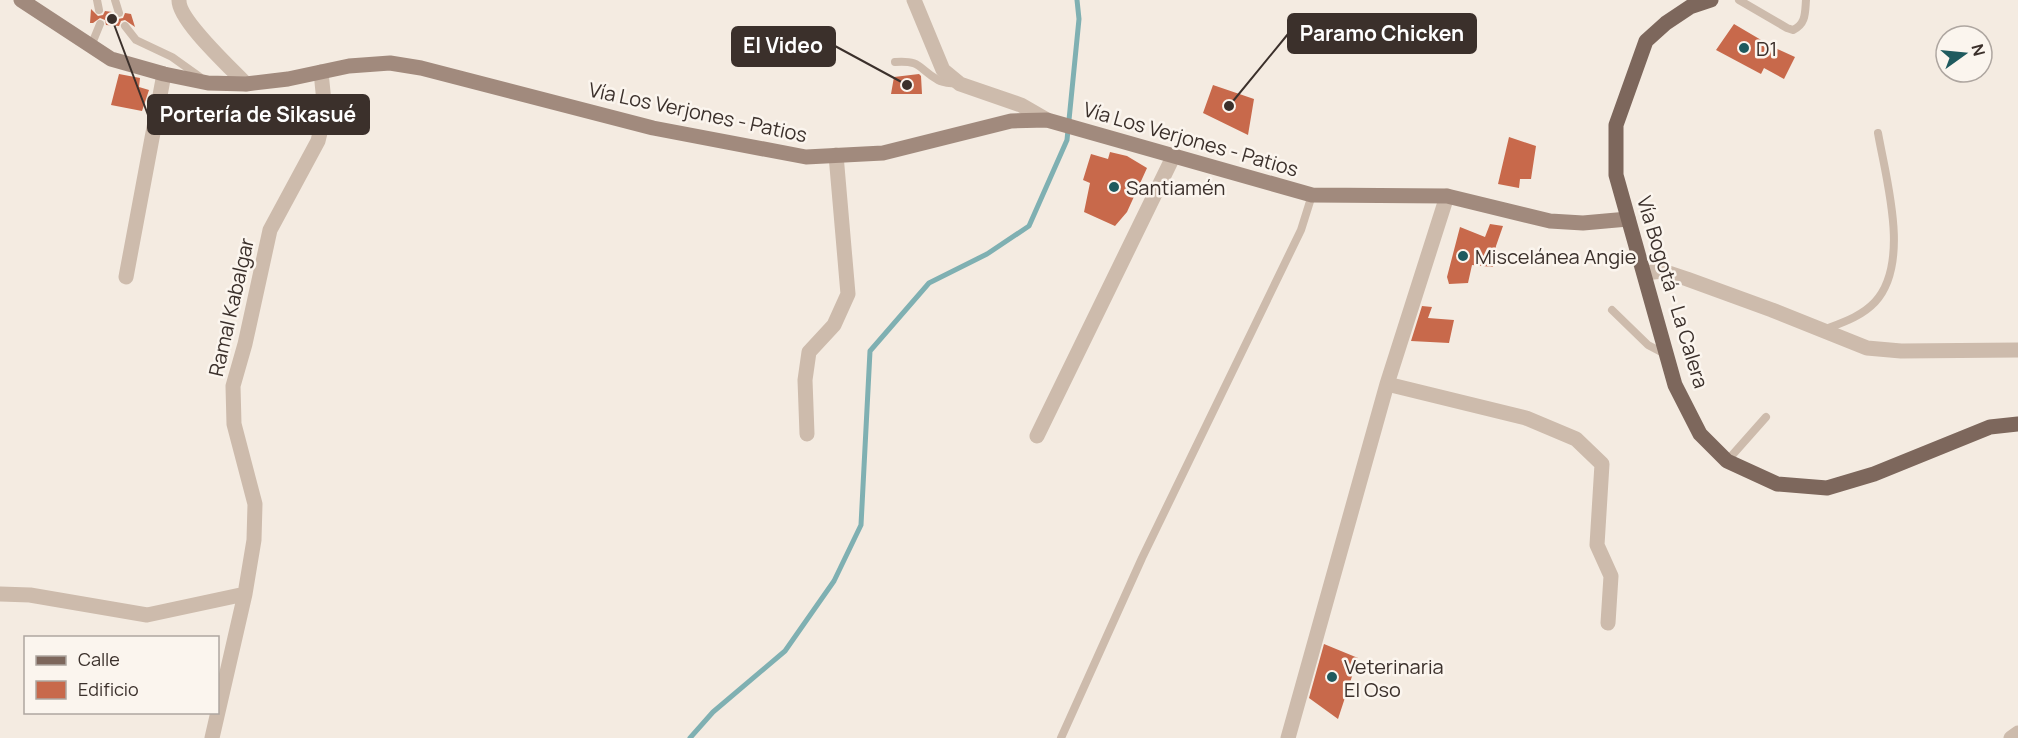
<svg xmlns="http://www.w3.org/2000/svg" width="2018" height="738" font-family="Manrope,sans-serif">
<rect width="100%" height="100%" fill="#f4ebe1"/>
<g fill="none" stroke-linecap="round" stroke-linejoin="round">
<path stroke="#7fb0b2" stroke-width="5" d="M690,738l23,-26 72,-61 49,-70 27,-56 9,-174 59,-68 58,-29 42,-28 38,-86 12,-121 -2,-19"/>
</g>
<path fill="#c8694b" d="M91,9l7,7 5,-1 2,-4 7,1 2,5 4,2 5,-1 2,-5 6,1 4,13 -10,-7 -4,1 -2,5 -13,-1 -1,-5 -5,-2 -7,5h-3z
M1734,24l39,23 22,10 -11,22 -20,-11 -3,6 -45,-24z
M119,74l21,4 -1,9 10,3 -7,21 -31,-6z
M919,74l2,2 1,18h-31l3,-17z
M1213,85l41,14 -6,36 -45,-22z
M1509,137l27,9 -5,33h-11l-1,9 -21,-4z
M1110,152l17,4 20,12 -20,44 -12,14 -31,-14 6,-29 -7,-3 8,-26 17,5z
M1490,224l13,2 -7,20 -3,21 -21,-2 -4,18 -19,1 -2,-7 13,-50 25,10z
M1422,306l10,1 -4,11 26,2 -5,23 -38,-2z
M1324,644l34,14 -20,61 -29,-21z"/>
<g fill="none" stroke-linecap="round" stroke-linejoin="round">
<path stroke="#cdbbac" stroke-width="8" d="M97,0l2,10
M115,0l4,13
M1739,0l48,28 6,2c13,-6 12,-17 13,-30
M125,26l11,14 36,17 28,20
M91,46l9,-22
M895,62c27,-2 23,7 43,18 5,3 13,3 19,4
M1612,310l36,35 19,10
M1823,330c18,-7 38,-13 52,-28 36,-39 11,-123 3,-169
M1727,461l39,-44
M1061,738l81,-180 159,-328 11,-35"/>
<path stroke="#cdbbac" stroke-width="15" d="M179,0c-1,20 52,68 67,84
M914,0l29,70 17,14 61,21 26,15
M1644,273l19,-2 24,8 85,31 95,38 34,3 117,-1
M126,277l38,-203
M1387,384l139,34 50,21 26,25 -5,81 14,31 -3,47
M807,434l-2,-54 4,-28 25,-27 14,-31 -12,-139
M1037,436l137,-281
M0,594l30,1 117,20 98,-21
M212,738l33,-144 9,-54 1,-36 -21,-80 -1,-38 12,-42 25,-114 48,-89 7,-29 -4,-40
M1288,738l99,-354 60,-188
M2011,738l7,-5"/>
<path stroke="#a18a7d" stroke-width="15" d="M21,0l90,59 53,15 44,9 38,1 42,-5 61,-13 41,-3 31,5 232,60 153,29 77,-4 128,-32 36,-1 265,75 135,1 103,25 33,2 45,-4"/>
<path stroke="#7d675c" stroke-width="15" d="M1711,0l-21,7 -24,16 -20,18 -30,84v50l59,210 25,49 27,27 50,23 50,4 47,-14 116,-47 28,-3"/>
</g>
<g fill="#1f5a5e" stroke="#fbf5ee" stroke-width="2">
<circle cx="1744" cy="48" r="6"/>
<circle cx="1114" cy="187" r="6"/>
<circle cx="1463" cy="256" r="6"/>
<circle cx="1332" cy="677" r="6"/>
</g>
<g text-anchor="middle" dominant-baseline="central" stroke-width="5" stroke-linejoin="round" paint-order="stroke">
<g font-size="20" fill="#3b302b" stroke="#fbf5ee" text-anchor="start">
<text x="1756" y="48">D1</text>
<text x="1126" y="187">Santiamén</text>
<text x="1475" y="256">Miscelánea Angie</text>
<text x="1344" y="666">Veterinaria<tspan x="1344" dy="23">El Oso</tspan></text>
</g>
<g font-size="20" fill="#3b302b" stroke="#fbf5ee">
<text transform="translate(698 112) rotate(12)">Vía Los Verjones - Patios</text>
<text transform="translate(1191 139) rotate(16)">Vía Los Verjones - Patios</text>
<text transform="translate(1673 292) rotate(73)">Vía Bogotá - La Calera</text>
<text transform="translate(231 307) rotate(-77)">Ramal Kabalgar</text>
</g>
</g>
<path fill="none" stroke="#3b302b" stroke-width="2" d="M1229 106L1288 34M907 85L835 46M112 19L148 115"/>
<g fill="#3b302b" stroke="#fbf5ee" stroke-width="2">
<circle cx="1229" cy="106" r="6"/>
<circle cx="907" cy="85" r="6"/>
<circle cx="112" cy="19" r="6"/>
</g>
<g fill="#3b302b" stroke="#3b302b" stroke-width="2">
<rect x="1288" y="14" width="188" height="39" rx="6"/>
<rect x="732" y="27" width="103" height="39" rx="6"/>
<rect x="148" y="95" width="221" height="39" rx="6"/>
</g>
<g font-size="21" text-anchor="middle" font-weight="bold" fill="#fff">
<text x="1382" y="41">Paramo Chicken</text>
<text x="783" y="53">El Video</text>
<text x="258" y="122">Portería de Sikasué</text>
</g>
<rect x="24" y="636" width="195" height="78" fill="#fbf5ee" stroke="#aea6a0" stroke-width="1.5"/>
<rect x="36" y="656" width="30" height="9" fill="#7d675c" stroke="#aea6a0" stroke-width="1.5"/>
<text x="78" y="666" font-size="18" fill="#3b302b">Calle</text>
<rect x="36" y="681" width="30" height="18" fill="#c8694b" stroke="#aea6a0" stroke-width="1.5"/>
<text x="78" y="696" font-size="18" fill="#3b302b">Edificio</text>
<g transform="translate(1964 54) rotate(75)"><circle r="28" fill="#fbf5ee" stroke="#aea6a0" stroke-width="1.5"/>
<path d="M0-4.5L10 22L0 15L-10 22Z" fill="#1f5a5e"/>
<text y="-9" font-size="16" font-weight="bold" text-anchor="middle" fill="#3b302b">N</text>
</g>
</svg>
